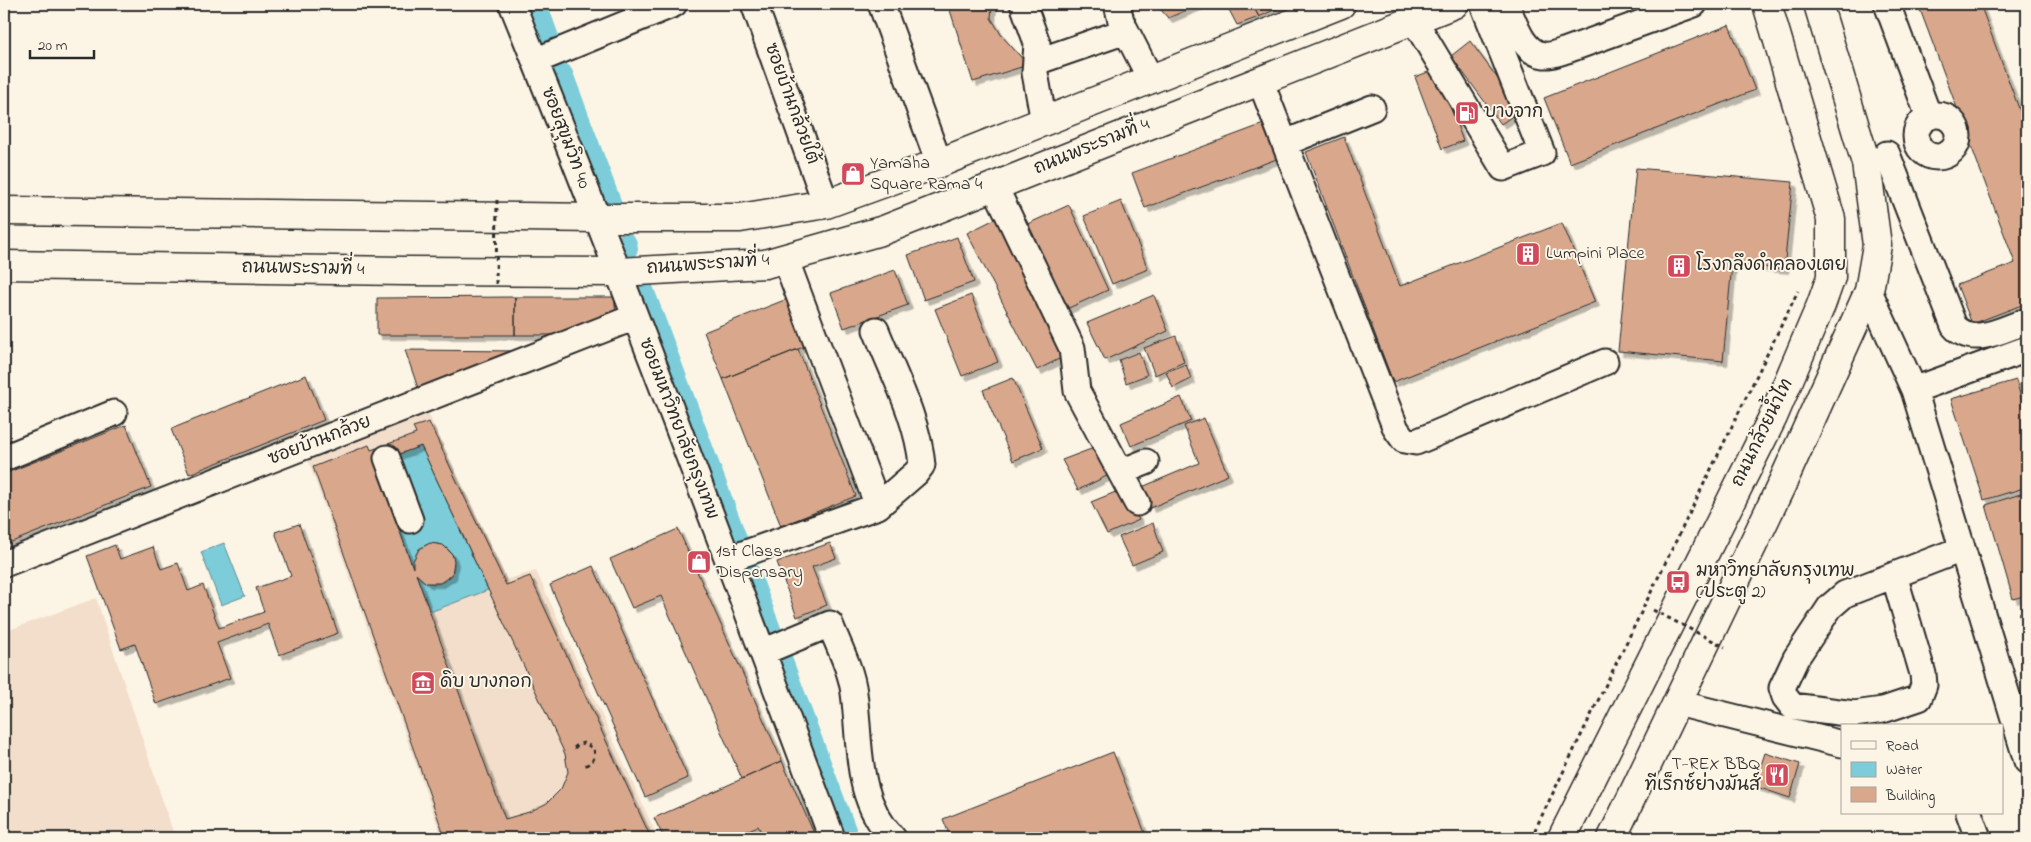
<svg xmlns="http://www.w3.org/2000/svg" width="2031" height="842" font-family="'Indie Flower','Playpen Sans Thai',sans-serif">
<defs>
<filter id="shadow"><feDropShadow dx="4.5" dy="4.5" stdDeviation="0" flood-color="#0004"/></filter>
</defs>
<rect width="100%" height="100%" fill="#fcf5e5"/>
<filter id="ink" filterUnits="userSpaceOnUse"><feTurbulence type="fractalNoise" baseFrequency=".02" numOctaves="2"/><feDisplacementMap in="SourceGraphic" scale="10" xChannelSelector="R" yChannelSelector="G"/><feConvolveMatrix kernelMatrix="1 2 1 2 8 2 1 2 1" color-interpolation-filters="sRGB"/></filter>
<g filter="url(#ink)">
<path fill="#f2deca" d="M426,409l81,170 29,-8 122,267h-216l-136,-383z
M96,598l79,240h-171v-206z"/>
<path fill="#7dccd9" stroke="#5c8c93" d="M421,446l67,144 -58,22 -14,-38c11,13 24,13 36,1 13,-36 -39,-45 -39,-7l-15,-44 24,-9 -23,-61z
M224,543l21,53 -24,9 -20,-53z"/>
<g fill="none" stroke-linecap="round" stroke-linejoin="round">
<path stroke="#7dccd9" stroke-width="22" d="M536,4l16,45
M562,74l48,128
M626,244l1,4
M640,282l208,556"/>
</g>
<path fill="#d9a88c" stroke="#2b2b2b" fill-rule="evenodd" filter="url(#shadow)" d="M948,4h44l-1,14 11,18 26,29 -55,17z
M1156,4h45l-33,14z
M1226,4h26l7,13 -22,8z
M1252,4h21l3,5 -17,8z
M1273,4h20l-17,5z
M1918,4h62l47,126v173l-55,21 -15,-39 58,-22z
M1729,25l26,65 -185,73 -26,-65z
M1470,41l51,69 -20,14 -50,-68z
M1436,69l27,72 -21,8 -27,-72z
M1269,122l13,35 -137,51 -13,-35z
M1344,137l56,149 162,-63 33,79 -202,80 -87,-230z
M1636,168l157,14 -9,87 -52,-5 -9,97 -105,-10z
M1121,201l27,68 -36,15 -28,-68z
M1069,205l39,85 -48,22 -39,-85z
M1001,216l70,137 -34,17 -70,-137z
M957,237l17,45 -50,18 -16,-45z
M895,270l13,35 -64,23 -13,-35z
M971,295l27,67 -36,14 -27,-67z
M1154,295l14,36 -63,29 -18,-37z
M515,297v38h-138v-37z
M515,297h99l3,23 -41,15h-61z
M787,299l19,47 -83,33 -19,-47z
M1176,336l8,26 -29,13 -11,-27z
M798,349l58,147 -75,30 -58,-147z
M405,350l117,1 -103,40z
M1139,352l8,23 -21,8 -7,-23z
M1186,364l5,15 -18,9 -7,-16z
M306,375l18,45 -135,54 -18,-45z
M1013,378l30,70 -30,13 -30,-71z
M2016,380l11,39v68l-43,13 -33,-101z
M1181,397l10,24 -60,25 -10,-23z
M1204,418l24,57 -78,33 -8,-21 57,-24 -15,-37z
M429,422l77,163 24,-9 121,262h-206l-132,-371 56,-22 2,5 45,-16 -3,-7zM421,446l144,308 3,18 -7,17 -14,14 -18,9 -24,7 -89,-245 10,9h14l12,-8 2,-14 -2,-7 -9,-9 -13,-2 -11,6 -6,12v7l-38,-105z
M126,425l25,62 -147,58v-71z
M1099,446l14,27 -35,17 -16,-30z
M1123,489l16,31 -32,14 -16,-32z
M2027,492v103l-14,4 -27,-94z
M1153,523l10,29 -31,13 -13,-28z
M299,524l39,109 -59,22 -11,-31 -51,19 13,35 -74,26 -21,-60 -14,5 -34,-93 28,-11 5,14 33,-12 8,22 17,-6 10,28 15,-6 16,43 45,-16 -8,-24 35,-12 -16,-44z
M678,529l104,232 -40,18 -81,-183 -29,12 -22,-49z
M830,543l6,15 -24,9 15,38 -30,12 -20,-55z
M593,566l95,212 -43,19 -95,-212z
M2027,610v35l-8,-32z
M1113,752l34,86h-206l8,-4 -6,-15z
M1765,753l35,11 -10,34 -36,-12z
M782,761l34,77h-52l-6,-12 -28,12h-66l-10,-20z"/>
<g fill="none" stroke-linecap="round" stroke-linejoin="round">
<defs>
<path id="minor" d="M512,4c112,276 216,555 320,834
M754,4l72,200
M881,4l58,159
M1023,4l14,39 -2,30 9,49
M1117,4l4,17 30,59
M1506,4c8,17 16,49 38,51 7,1 16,-3 23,-5l127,-46
M1887,4l42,113
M1414,20l89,148 39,-15 -59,-149
M535,61l139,-57
M1036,62l90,-31
M1260,80l136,349 8,11 12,2 189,-80
M1916 136a21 21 0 1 1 42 0a21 21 0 1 1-42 0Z
M1285,143l87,-35
M1887,154l67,172c19,22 51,2 73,-5
M995,187l77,161 5,43 60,112
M1869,291l45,99 113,371
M876,330c17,43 42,89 46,135l-6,8 -38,33
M1914,390l113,-41
M4,458l110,-45
M387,458l23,62
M1121,472l25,-10
M729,559l149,-53 -93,-248
M4,564l631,-247
M1894,575l29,99 1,11 -5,13 -36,12 -29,4 -62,-8 -7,-9 -3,-9 14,-30 34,-51 15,-13 117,-45
M763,652l67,-28c9,23 21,45 24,69 7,51 0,105 39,145
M1677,703l165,41
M1969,813l9,25"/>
<path id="major" d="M4,211l594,7h142l86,-14 113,-41 402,-159
M4,265l400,6 215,1 146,-8 119,-34 570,-226
M1562,838l211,-421 48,-112 10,-28v-58l-64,-215
M1612,838l169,-352 88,-195 8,-46 -11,-82 -48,-159"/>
</defs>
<use href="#minor" stroke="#2b2b2b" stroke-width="29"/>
<use href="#major" stroke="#2b2b2b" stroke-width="31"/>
<path stroke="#2b2b2b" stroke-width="3" stroke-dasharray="4 4" stroke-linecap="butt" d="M574,748l5,-4 6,-1 9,6c2,10 -2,15 -11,17
M1531,838l267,-547"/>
<use href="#minor" stroke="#fcf5e5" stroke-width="25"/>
<use href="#major" stroke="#fcf5e5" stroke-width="28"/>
<path stroke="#2b2b2b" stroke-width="3" stroke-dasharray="4 4" stroke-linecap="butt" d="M496,284l1,-84
M1653,610l72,37"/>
</g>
</g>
<defs>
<symbol id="fuel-square" viewBox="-11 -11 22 22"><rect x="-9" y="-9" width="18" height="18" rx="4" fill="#d1495b" stroke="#fcf5e5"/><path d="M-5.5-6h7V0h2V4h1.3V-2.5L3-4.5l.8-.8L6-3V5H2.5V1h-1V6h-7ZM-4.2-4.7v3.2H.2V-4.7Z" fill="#fff"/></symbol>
<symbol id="shop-square" viewBox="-11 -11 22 22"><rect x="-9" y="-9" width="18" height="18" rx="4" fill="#d1495b" stroke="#fcf5e5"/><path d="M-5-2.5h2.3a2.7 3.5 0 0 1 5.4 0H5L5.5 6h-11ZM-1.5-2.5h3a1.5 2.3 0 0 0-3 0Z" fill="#fff"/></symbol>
<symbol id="building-square" viewBox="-11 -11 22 22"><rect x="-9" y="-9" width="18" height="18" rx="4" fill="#d1495b" stroke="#fcf5e5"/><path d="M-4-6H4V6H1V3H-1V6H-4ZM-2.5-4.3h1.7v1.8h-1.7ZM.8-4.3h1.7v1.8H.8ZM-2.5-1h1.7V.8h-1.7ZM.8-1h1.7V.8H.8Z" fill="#fff"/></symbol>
<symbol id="bus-square" viewBox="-11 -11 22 22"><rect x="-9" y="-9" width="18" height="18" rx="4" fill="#d1495b" stroke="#fcf5e5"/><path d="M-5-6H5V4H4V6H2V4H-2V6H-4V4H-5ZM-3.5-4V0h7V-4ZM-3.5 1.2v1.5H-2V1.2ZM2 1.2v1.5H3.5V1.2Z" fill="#fff"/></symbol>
<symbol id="museum-square" viewBox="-11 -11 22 22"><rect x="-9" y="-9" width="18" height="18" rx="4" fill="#d1495b" stroke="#fcf5e5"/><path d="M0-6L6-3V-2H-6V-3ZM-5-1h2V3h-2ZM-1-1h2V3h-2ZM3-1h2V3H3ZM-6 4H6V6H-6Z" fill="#fff"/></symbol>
<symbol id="restaurant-square" viewBox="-11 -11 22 22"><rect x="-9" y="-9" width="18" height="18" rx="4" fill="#d1495b" stroke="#fcf5e5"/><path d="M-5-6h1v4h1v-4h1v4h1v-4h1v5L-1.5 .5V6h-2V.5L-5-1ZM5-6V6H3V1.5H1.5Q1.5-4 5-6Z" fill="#fff"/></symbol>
</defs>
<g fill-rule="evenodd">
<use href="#fuel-square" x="1453" y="99" width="28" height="28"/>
<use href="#shop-square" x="839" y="160" width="28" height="28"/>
<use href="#building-square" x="1514" y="240" width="28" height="28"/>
<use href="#building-square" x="1665" y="252" width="28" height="28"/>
<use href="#shop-square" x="685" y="548" width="28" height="28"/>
<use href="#bus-square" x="1664" y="568" width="28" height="28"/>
<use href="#museum-square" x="409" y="669" width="28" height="28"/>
<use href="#restaurant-square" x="1763" y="761" width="28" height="28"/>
</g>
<g text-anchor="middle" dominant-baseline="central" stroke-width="4" stroke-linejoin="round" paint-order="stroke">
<g font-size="18" fill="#2b2b2b" stroke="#fcf5e5">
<text transform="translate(791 104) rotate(70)">ซอยบ้านกล้วยใต้</text>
<text transform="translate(565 138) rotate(69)">ซอยสุขุมวิท 40</text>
<text transform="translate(1092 147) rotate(-22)">ถนนพระรามที่ 4</text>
<text transform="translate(708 265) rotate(-4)">ถนนพระรามที่ 4</text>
<text transform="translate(303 269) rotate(1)">ถนนพระรามที่ 4</text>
<text transform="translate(678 429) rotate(69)">ซอยมหาวิทยาลัยกรุงเทพ</text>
<text transform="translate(1763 433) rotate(-64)">ถนนกล้วยน้ำไท</text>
<text transform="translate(320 441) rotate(-21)">ซอยบ้านกล้วย</text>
</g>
<g font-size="18" fill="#2b2b2b" stroke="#fcf5e5" text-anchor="start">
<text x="1484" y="113">บางจาก</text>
<text x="870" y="164">Yamaha<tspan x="870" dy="21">Square Rama 4</tspan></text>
<text x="1546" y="254">Lumpini Place</text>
<text x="1696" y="266">โรงกลึงดำคลองเตย</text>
<text x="716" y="552">1st Class<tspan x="716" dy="21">Dispensary</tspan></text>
<text x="1696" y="572">มหาวิทยาลัยกรุงเทพ<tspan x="1696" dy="21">(ประตู 2)</tspan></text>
<text x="440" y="683">ดิบ บางกอก</text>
<text x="1760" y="765" text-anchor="end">T-REX BBQ<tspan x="1760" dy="21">ทีเร็กซ์ย่างมันส์</tspan></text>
</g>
</g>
<rect width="2031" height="842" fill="none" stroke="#fcf5e5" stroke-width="20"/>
<rect x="10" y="10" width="2011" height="822" fill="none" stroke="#2b2b2b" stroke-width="2" filter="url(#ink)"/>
<rect x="1841" y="724" width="162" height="90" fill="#fcf5e5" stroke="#a8a49b"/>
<rect x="1851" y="741" width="25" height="8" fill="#fcf5e5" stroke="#a8a49b"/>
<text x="1886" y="750" font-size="15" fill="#2b2b2b">Road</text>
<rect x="1851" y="762" width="25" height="15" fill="#7dccd9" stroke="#a8a49b"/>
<text x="1886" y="774" font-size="15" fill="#2b2b2b">Water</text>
<rect x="1851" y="787" width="25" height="15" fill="#d9a88c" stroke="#a8a49b"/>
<text x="1886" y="800" font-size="15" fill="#2b2b2b">Building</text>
<path d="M30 50v8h64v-8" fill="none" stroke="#2b2b2b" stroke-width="2.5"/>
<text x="38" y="50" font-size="15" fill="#2b2b2b" stroke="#fcf5e5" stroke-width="4" paint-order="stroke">20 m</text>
</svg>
